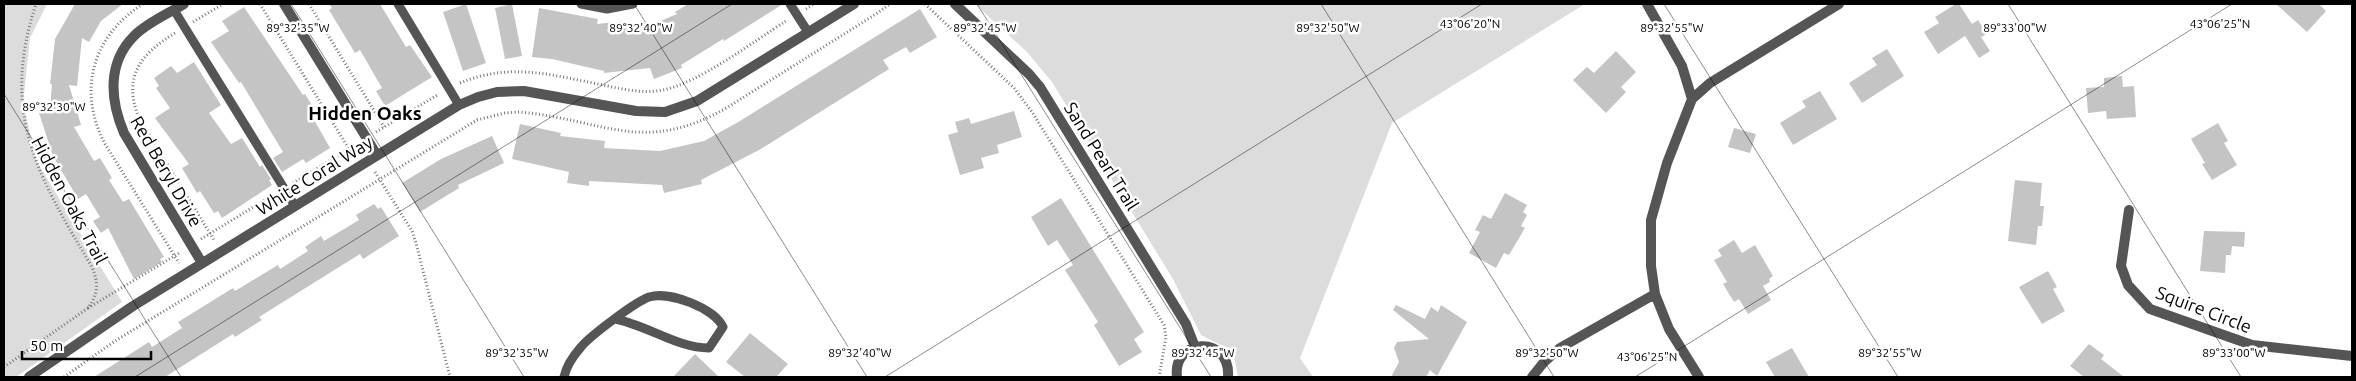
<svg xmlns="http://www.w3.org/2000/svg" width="2356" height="381" font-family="Ubuntu,sans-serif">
<rect width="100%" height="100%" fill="#fff"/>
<path fill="#dcdcdc" d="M4,4h43l-17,34 -7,66 14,58 85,140 -106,75h-12z
M975,4h610l-193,119 -92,235 13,19h-75l-4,-21 -5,-7 -28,-14 -28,-56 -121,-197 -25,-30z"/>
<path fill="#c4c4c4" d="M75,4h48l-22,17 -12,21 -7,-4 -5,48 -8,-1 12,40 -7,2 20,34 6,-3 12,20 -3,2 14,22 6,-3 35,58 -4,2 2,3 -28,17 -26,-51 -7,5 -8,-12 7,-4 -14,-23 -8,5 -25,-43 -14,-43 11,-4 2,-25h-2l5,-45z
M329,4h51l26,43 4,-2 22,32 -47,29 -9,-15 6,-3 -22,-38 -5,3 -26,-43 3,-2z
M466,4l20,59 -23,8 -20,-59z
M512,4l10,52 -17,3 -10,-51z
M688,4h95l-59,37 -1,-2 -42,26 1,3 -28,11 -4,-11 -46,5v-2l-52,-12 -20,-2 7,-49 59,11 -1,5 29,-3 1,14 50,-21 -2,-2z
M1956,4h3l13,20 6,-4 9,14 -6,3 9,14 -11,7 -14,-22 -27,18 -14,-22 15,-9 -4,-6z
M2276,4h43l7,7 -19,21z
M244,7l59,88 2,-1 13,21 -5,3 17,30 -24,15 -3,-4 -21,13 -9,-14 10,-6 -42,-70 -2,1 -28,-41 18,-11 -7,-10z
M920,9l17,28 -27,16 -4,-6 -23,13 6,9 -130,81 -58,30 1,4 -38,9 -2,-8 -73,-4v5l-22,-3 2,-11 -57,-13 8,-35 41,9 -1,3 45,5 -1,7 56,3 44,-10 36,-20z
M1887,49l17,27 -42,27 -13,-20 28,-18 -5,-7z
M1616,51l20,21 -15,15 5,5 -20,21 -33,-33 14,-13 7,6z
M194,62l27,43 -12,8 22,31 11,-6 18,29 2,-2 9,14 -2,1 3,5 -50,33 -4,-7 -4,2 -14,-22 -3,2 -15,-25 7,-4 -34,-46 15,-10 -14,-20 3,-2 -5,-8 17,-12 6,7z
M2122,76l1,11 11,-1 2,31 -29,2 -1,-8 -18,2 -2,-25 18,-1v-9z
M1820,91l17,28 -44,26 -13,-22 26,-16 -4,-6z
M1014,111l8,26 -25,8 2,8 -18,5 3,10 -24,7 -12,-40 10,-3 -3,-10 14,-4 2,6z
M2218,123l10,18 -4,2 13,22 -25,15 -10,-16 3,-1 -14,-24z
M1734,128l22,6 -6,19 -22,-6z
M492,136l12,27 -46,22 1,3 -39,24 -18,-29 39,-24z
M2015,180l27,3 -2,23h4l-2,20h-4l-2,19 -28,-4z
M1505,193l22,12 -4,7 4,3 -6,11 4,2 -16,27 -5,-2 -8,15 -27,-15 11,-21 -5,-2 8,-15 8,4z
M1061,198l83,134 -10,7 8,13 -23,14 -25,-41 4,-3 -33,-52 8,-5 -16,-25 -9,6 -17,-29z
M374,204l4,5 3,-2 18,29 -36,23 -3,-5 -101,63 3,3 -27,17 -2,-3 -68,43h-71l55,-35 3,5 30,-19 -4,-6 55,-34 2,3 43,-26 2,4 28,-18 -3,-4 16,-11 3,5 35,-21 -3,-5z
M2204,231l41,1 -1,15 -12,-1 -1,9h-5l-1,18 -25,-2z
M1734,240l8,13 13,-8 18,31 -4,3 1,3 -7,4 8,14 -23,14 -9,-15 -5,3 -11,-18 4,-2 -13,-22 8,-4 -4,-6z
M2048,271l9,16 -4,2 12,22 -23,13 -23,-37z
M1396,305l29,14 6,-12 7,5 3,-7 26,17 -30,54 -7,-6 -4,7h-35l8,-15 -5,-14 3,-6 32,-3 -36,-29z
M750,333l38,31 -12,13h-31l-19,-15z
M2089,344l15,11 -3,4 23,18h-40l-14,-11z
M1792,348l17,29h-34l-9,-15z
M695,354l24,23h-46z"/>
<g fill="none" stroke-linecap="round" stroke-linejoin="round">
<path stroke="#777" stroke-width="3" stroke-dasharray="1 2.5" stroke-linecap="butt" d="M143,4c-51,32 -66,87 -38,140l74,119
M260,4l89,145
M309,4l75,123
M925,4l89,84 18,24 132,213 2,12 -7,40
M806,9l8,-5
M193,22l30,-18
M175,33c-34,21 -53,43 -36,85l75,122
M460,83c51,-21 91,-8 143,2 19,4 40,9 60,5 36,-7 91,-49 123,-69
M376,132l63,-38
M375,172l37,59 4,12 34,134
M293,183l63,-38
M201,239l74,-45
M88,308l93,-56
M4,367l84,-59c10,-14 11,-24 4,-41 -55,-92 -92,-154 -56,-263
M64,377l51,-36 362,-221 28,-7 15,-1c85,8 124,44 208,-5l148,-93 14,-10"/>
<path stroke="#555" stroke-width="9" d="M398,4l61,101
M581,4l26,5 26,-5
M790,4l18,28
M174,10l121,196
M564,377c2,-10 10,-22 17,-30 9,-11 54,-45 68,-50 21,-6 65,11 74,30l-14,21c-32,0 -62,-23 -94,-29"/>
<path stroke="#555" stroke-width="10" d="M184,4c-16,10 -36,18 -50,32 -27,27 -24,64 -10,97l78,130
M284,4l93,151
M955,4l74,70 11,13 146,237 9,23
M1647,4l35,62 10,33
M2129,210l-8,56 7,19 22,24 102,36 100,11
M29,377l104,-71 326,-201 19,-8 19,-5 27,-1 112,20 29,1 32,-11 157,-97
M1177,377c-5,-39 54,-43 51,0
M1532,377l12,-15 16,-14 95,-54
M1699,377l-30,-48 -14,-35 -4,-28v-46l16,-57 25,-64 18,-16 129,-79"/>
</g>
<path fill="none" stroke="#000" stroke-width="1" stroke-opacity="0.45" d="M291,4l233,373M634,4l233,373M977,4l234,373M1321,4l233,373M1664,4l234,373M2008,4l233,373M2351,4l1,2M4,94l177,283M135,377l597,-373M885,377l597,-373M1635,377l597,-373"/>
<g text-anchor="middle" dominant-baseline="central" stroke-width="5" stroke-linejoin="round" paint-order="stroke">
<g font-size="18" fill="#000" stroke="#fff">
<text transform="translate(1102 156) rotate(58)">Sand Pearl Trail</text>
<text transform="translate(167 171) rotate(60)">Red Beryl Drive</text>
<text transform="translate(314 175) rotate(-32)">White Coral Way</text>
<text transform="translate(70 200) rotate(62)">Hidden Oaks Trail</text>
<text transform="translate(2204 309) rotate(21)">Squire Circle</text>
</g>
<g font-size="19" font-weight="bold" fill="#000" stroke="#fff">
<text x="365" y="113">Hidden Oaks</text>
</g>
</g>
<g font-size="12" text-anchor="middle" fill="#000" stroke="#fff" stroke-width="5" stroke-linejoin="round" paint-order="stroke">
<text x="1470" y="28">43°06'20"N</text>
<text x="2220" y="28">43°06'25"N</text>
<text x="1328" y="32">89°32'50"W</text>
<text x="1672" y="32">89°32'55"W</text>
<text x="2015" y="32">89°33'00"W</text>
<text x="298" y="32">89°32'35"W</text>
<text x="641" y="32">89°32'40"W</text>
<text x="985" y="32">89°32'45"W</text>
<text x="54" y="111">89°32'30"W</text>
<text x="517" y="357">89°32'35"W</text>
<text x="860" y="357">89°32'40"W</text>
<text x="1203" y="357">89°32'45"W</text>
<text x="1547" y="357">89°32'50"W</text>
<text x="1890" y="357">89°32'55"W</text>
<text x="2234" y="357">89°33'00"W</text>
<text x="1647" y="361">43°06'25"N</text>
</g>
<rect width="2356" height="381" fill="none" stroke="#000000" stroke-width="10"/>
<path d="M22 351v8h129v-8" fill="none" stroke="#000000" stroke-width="2.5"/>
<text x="30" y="351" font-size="15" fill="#000000" stroke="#ffffff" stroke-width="4" paint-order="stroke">50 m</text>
</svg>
